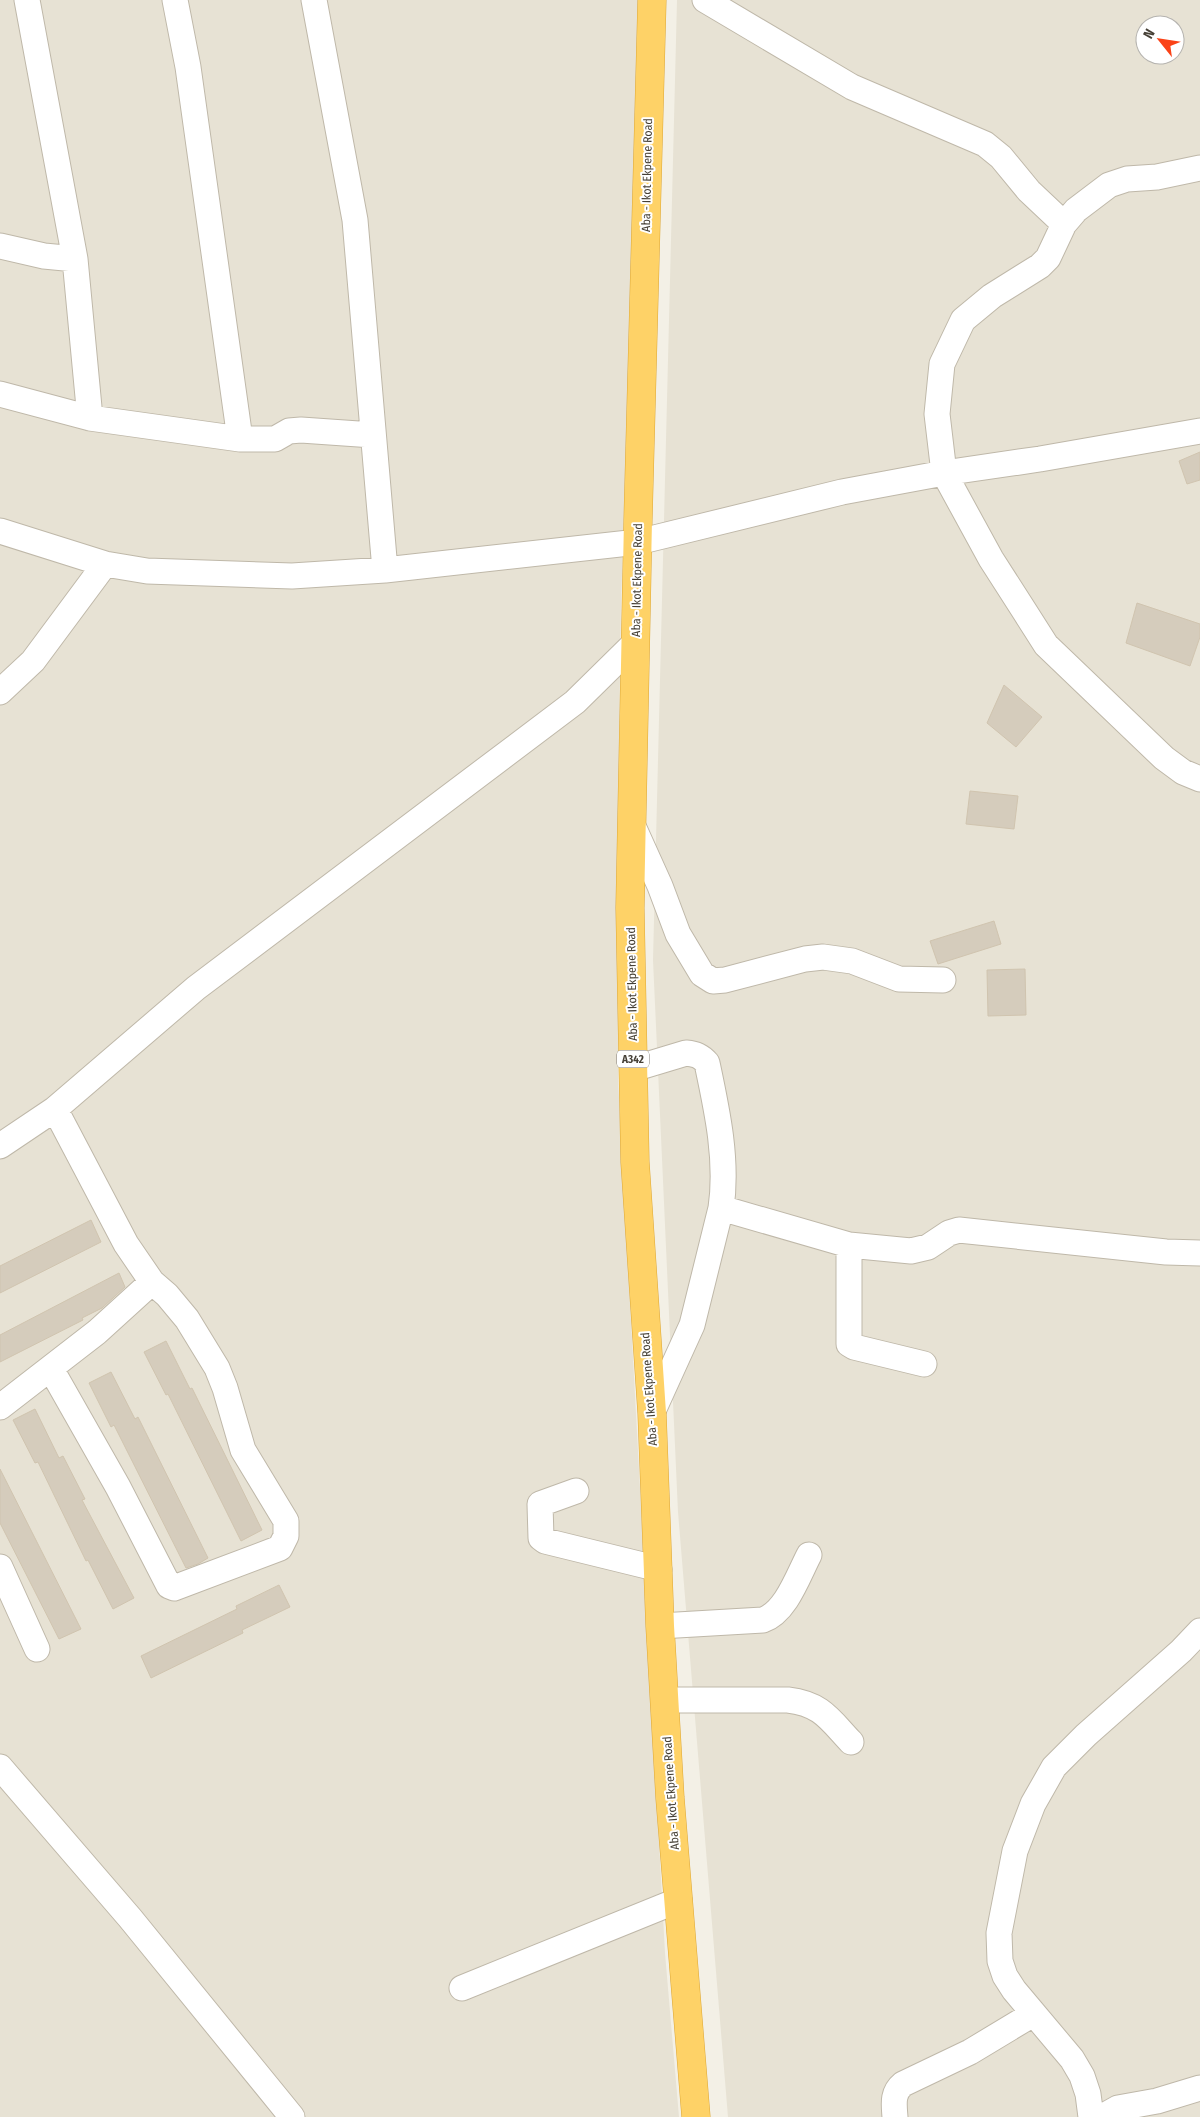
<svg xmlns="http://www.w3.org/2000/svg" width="1200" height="2117" font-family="'Fira Sans Condensed',sans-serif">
<rect width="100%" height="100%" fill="#f3f0e6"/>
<path fill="#e7e2d4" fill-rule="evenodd" d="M0,0h640l-19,605 -3,215v259l47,874 14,164h-679z
M677,0h523v2117h-472l-50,-605 -25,-552zM1145,25h30v30h-30z"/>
<path fill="#d5ccbc" stroke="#d0c4af" d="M1200,452v28l-13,4 -8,-23z
M1137,603l63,21v13l-10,29 -64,-23z
M1004,685l38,32 -26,30 -29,-24z
M970,791l48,5 -4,33 -48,-5z
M994,921l7,23 -63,20 -8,-23z
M1025,969l1,46 -38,1 -1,-46z
M91,1220l10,22 -101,51v-27z
M119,1273l6,14 -23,21 -20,10 1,2 -83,42v-27z
M166,1341l24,48 2,-1 70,142 -21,11 -73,-147 -2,1 -22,-43z
M111,1372l24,47 3,-2 70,141 -10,6 -12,4 -72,-143 -3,2 -22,-44z
M35,1409l24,49 4,-2 22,43 -3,1 52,98 -21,11 -25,-49 -2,1 -48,-99 -3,1 -22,-43z
M0,1469l81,160 -22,10 -59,-116z
M279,1585l11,22 -48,23 1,3 -92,45 -10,-22 96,-47 -1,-3z"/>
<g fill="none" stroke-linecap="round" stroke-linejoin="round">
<defs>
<path id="minor" d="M175,0l13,67 52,372
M314,0l41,220 30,350
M705,0l147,87 133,57 16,13 28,34 35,33
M1200,168l-43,9 -30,2 -18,6 -33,25 -12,14 -16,34 -8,8 -48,30 -29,24 -21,44 -5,50 7,59 47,86 34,53 21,33 118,113 19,14 17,7
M0,246l44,10 31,3 -48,-259
M75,259l15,159
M0,394l90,24 150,21h35l14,-8 12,-1 72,5
M0,531l105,33 42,7 145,5 93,-6 253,-28 204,-50 102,-19 96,-14 160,-28
M0,692l33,-31 72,-97
M632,824l28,62 18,48 24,40 11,7 12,-1 80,-21 18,-2 29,4 47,18 44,1
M633,1069l53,-16c10,1 15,3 21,10 10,47 21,97 14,145l-29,117 -40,88
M0,1146l55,-37 141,-121 379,-286 60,-59
M721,1208l128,37 62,6 17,-4 21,-14 10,-3 207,22 34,1
M849,1245v99l5,3 70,17
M51,1369l67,118 51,99 5,2 106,-40 6,-12v-15l-43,-71 -18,-62 -8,-20 -30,-49 -20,-24 -15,-13 -26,-38 -71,-135
M0,1407l97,-75 55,-50
M576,1491l-36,13 1,34 4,3 114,28
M0,1567l37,82
M660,1626l103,-6c23,-8 35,-44 46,-65
M665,1700h123c34,4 42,20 63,42
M0,1767l130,151 162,199
M462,1988l217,-88
M895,2117c-1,-13 -3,-24 8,-33l67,-32 63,-38
M1091,2117l-3,-23 -6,-18 -10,-17 -58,-69 -9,-14 -5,-15 -1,-28 16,-82 18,-47 21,-37 32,-32 95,-84 19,-20
M1102,2117l16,-9 39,-7 43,-13"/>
<path id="highway" d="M652,0l-14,520 -8,388 5,254 17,251 8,213 10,172 26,319"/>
</defs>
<use href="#minor" stroke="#bfb8a9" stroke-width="27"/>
<use href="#highway" stroke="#dda736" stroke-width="29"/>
<use href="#minor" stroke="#fff" stroke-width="25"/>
<use href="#highway" stroke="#fed267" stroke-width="28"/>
</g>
<g text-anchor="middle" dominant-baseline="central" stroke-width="4" stroke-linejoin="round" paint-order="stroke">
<rect fill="#fff" stroke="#7e7972" stroke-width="1" x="617" y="1050.5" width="32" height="17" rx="4"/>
<g font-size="11" font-weight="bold" fill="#464036">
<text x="633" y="1059">A342</text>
</g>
<g font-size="12" fill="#464036" stroke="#fff">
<text transform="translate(647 175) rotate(-89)">Aba - Ikot Ekpene Road</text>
<text transform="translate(637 580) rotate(-89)">Aba - Ikot Ekpene Road</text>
<text transform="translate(632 984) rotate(-91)">Aba - Ikot Ekpene Road</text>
<text transform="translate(649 1389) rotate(-94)">Aba - Ikot Ekpene Road</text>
<text transform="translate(671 1793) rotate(-94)">Aba - Ikot Ekpene Road</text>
</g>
</g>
<g transform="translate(1160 40) rotate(300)"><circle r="24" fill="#ffffff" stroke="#b5b3af"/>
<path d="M0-4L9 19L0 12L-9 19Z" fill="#fa4217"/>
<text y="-8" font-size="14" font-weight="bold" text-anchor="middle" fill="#464036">N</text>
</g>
</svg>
